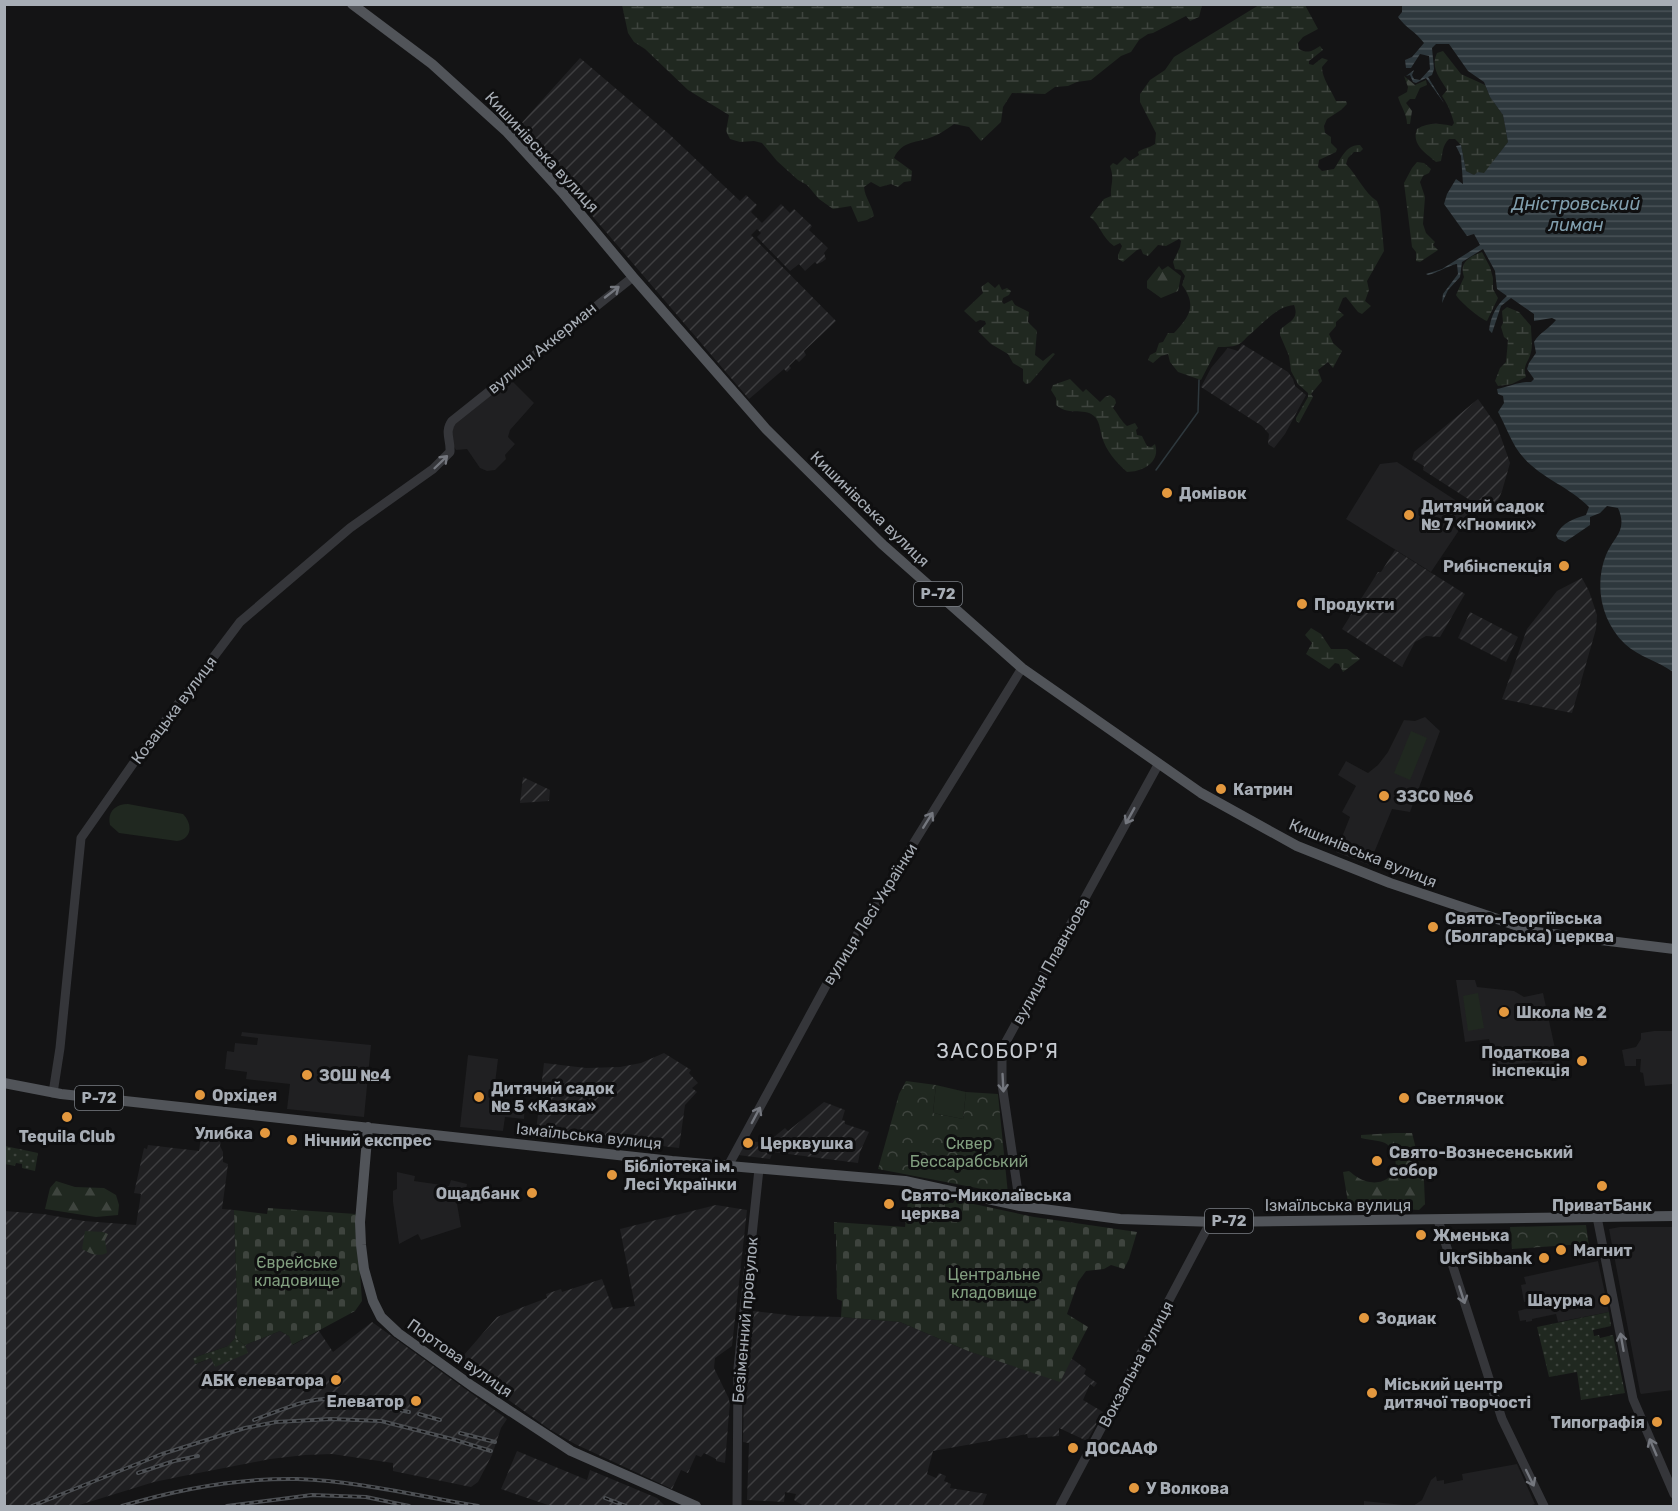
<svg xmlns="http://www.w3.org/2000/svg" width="1678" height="1511" font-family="Rubik,sans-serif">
<defs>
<pattern id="industrial-furrows" width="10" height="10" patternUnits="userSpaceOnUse" patternTransform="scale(1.5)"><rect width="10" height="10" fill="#202022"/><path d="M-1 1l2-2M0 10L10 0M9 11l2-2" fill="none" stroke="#3e3e40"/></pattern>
<pattern id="grass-dots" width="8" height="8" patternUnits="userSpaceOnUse" patternTransform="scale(1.5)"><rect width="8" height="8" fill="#202820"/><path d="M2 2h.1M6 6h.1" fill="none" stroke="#3e443e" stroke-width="1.8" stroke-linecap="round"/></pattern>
<pattern id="forest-firs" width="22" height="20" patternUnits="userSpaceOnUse" patternTransform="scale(1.5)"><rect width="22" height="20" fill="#202820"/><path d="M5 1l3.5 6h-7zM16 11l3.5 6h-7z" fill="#3e443e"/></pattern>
<pattern id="wetland-marsh" width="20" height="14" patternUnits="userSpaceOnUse" patternTransform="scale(1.5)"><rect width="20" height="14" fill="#202820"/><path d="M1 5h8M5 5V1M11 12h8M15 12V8" fill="none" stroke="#3e443e"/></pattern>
<pattern id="cemetery-stones" width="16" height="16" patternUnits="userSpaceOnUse" patternTransform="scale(1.5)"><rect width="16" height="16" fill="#202820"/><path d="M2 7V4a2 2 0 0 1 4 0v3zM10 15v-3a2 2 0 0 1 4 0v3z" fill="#3e443e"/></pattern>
<pattern id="park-crowns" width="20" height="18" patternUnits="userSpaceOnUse" patternTransform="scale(1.5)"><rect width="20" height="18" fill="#202820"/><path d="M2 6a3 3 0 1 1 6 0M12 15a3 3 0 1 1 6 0" fill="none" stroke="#3e443e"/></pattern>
<pattern id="water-rules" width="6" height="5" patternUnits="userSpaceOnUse" patternTransform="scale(1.5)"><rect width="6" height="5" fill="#2e383d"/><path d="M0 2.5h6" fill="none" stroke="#495257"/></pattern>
</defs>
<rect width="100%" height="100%" fill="#141415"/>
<path fill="#202022" d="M510,379l24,24 -24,27 -2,7 7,7 -10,11 1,4 -11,11 -8,1 -7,-3 -13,-19 -11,1 -6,-10 3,-16z
M1397,462l75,49 -41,61 -85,-53 34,-55z
M1425,717l15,14 -30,81 -18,-3 -23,56 -33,-13 14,-35 -8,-5 14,-26 -18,-11 8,-14 22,12 10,-8 10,-13 16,-32 11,1z
M1456,980h19l2,7 37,4 10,6 19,-4 16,74 -15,3 -2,-8 -40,3 -7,-2 -6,-24 -24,3z
M1654,1031h19v53l-28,2 -2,-13 -3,-1 1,-13h-5v7h-11l-3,-16 14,-3 5,-8v-6z
M242,1032l129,13 -7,72 -77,-8 3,-25 -44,-5 1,-7 -22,-3 2,-18 7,1 1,-9 22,2 1,-7 -17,-2z
M468,1055l30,4 -5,41 32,3 -1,16 -19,-2 -2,14 -43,-4z
M397,1172l18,4 -1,5 35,5 2,-6 16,4 -2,10h-3l-1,5 -5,-1 5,29 -40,13 -3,-6 -19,10 -6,-42v-11l4,-2z
M1620,1227h53v163l-32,4 -1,-2 -31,-163z
M1598,1261l11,51 -51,10 -2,-8 -24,5v2l-6,1v-2l-6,1 -2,-10 15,-4 -1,-6 -8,1 -3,-17 5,-1 -2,-7z
M1517,1464l18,40 -6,2h-165v-5l49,5 9,-6 9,-20 5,-4 1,5 7,-1v4l19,-4 -1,-6z"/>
<path fill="url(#industrial-furrows)" d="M580,58l88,75 72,68 6,-6 11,10 -6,7 11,11 19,-19 9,9 4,-4 18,17 -3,4 19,18 -4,5 2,6 -4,3 -5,2 -2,-2 -10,9 -6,-7 -9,7 -33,-34 4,-4 -4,-4 -6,6 85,86 -32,30 2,4 -7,7 -3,-3 -7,7 2,2 -4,4 -3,-3 -35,30 -232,-271z
M1242,344l46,28 5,7 2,7 11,9 -21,39 -11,14 -6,-4 1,-10 -7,-8 -61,-39 10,-19 17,-20 10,3z
M1478,399l19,27 13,37 -8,28 -9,21 -3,1 -67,-43 1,-4 -12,-7 2,-7z
M1395,550l70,44 -25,43 -14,-1 -11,6 -13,25 -60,-38 36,-57h3z
M1582,578l7,13 8,24 -1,14 -24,84 -70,-14 25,-70 30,-38z
M1470,612l48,25 -12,25 -48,-24z
M523,777l27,13 -1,11 -29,2z
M664,1053l27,17 -2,3 9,10 -6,5 5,4 -12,13 -6,43 -143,-17 8,-68 42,5 34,-1 21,-4z
M824,1102l21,8 -3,10 3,1v3l24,8 -9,20 -2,11 -85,-11 -3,7 -32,-4 4,-6 7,1 5,-8 15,-1 16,-13 3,3z
M201,1137l20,2 -1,7 3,6v10l5,2 -6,45 12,1 3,97 -2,31 -7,8 -35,12 3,6 15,-6 36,-5 -2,-8 35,-14 9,5 4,9 26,-14 14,21 39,-30 135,97 -6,9 -9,27 -14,27 -7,5 -78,-16v-8l-61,-9 -27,1 -35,4 -87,17 -29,6 -78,24h-71l-1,-295 39,3 41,7 52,4 5,-31 -7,-1 10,-45 3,1 1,-4 51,6z
M716,1205l31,5 -15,136 -17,12 -1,10 16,33 -5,62 -9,-2v-2l-12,-6 -3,4 -5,-2 -8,18 -7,-3 -9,19 -97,-45 -26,-15 -92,-66 40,-46 50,-19 -1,-4 15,-5 1,3 40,-13 11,30 22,-3 -15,-77z
M753,1311l43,5 45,1 59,5 68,29 92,30 11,-23 15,11 -2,5 13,9 -3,4 -4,-3 -7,16 20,12 -16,29 -28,-13v8l-31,2 -1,-4 -94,17 -6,23 9,4 3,-5 7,3 -2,5 7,3 -1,4 37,6 -5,12h-178l-10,-6 2,-6 -11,-2 -1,10 -37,-2 2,-57 -6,-1 1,-54z
M517,1451l70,29 3,-10 67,28 8,8h-114l-50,-17z"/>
<path fill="url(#grass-dots)" d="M5,1146l33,7 -3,18 -13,-3v-4l-6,-1 -1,3 -10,-2z
M1609,1312l2,14 -18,4 1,6 5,-1 1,3 13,-3 12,58 -44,7 -4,-28 -28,5 -12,-50z
M235,1338l10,7 3,8 -33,14 -4,-9 -16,6 -2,-6 35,-12z"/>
<path fill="url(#forest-firs)" d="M1404,76l11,9 11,-5 1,5 -7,3 -5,11h-5l-4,4 6,8 -2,13h-3c0,-10 -6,-17 -9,-27l9,-5 1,-5z
M1159,266l3,4 6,-4 13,10 -3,15 -17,7 -14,-10v-7z
M1394,1133h18l12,48 1,23 -6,6 -52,-3 -18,1 -6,-36 6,-1c6,5 13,10 21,11 17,3 32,-12 23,-28 -2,-5 -4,-9 -8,-11 -7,-3 -16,-3 -24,-5v-3z
M56,1181l19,6 29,1 12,7 3,10 -1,10 -22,2 -51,-8 5,-21z
M85,1231l18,1 5,2 -3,6 2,13c-9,4 -17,1 -25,-4z"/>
<path fill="url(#wetland-marsh)" d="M1202,5l-3,12 -9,4 -4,-5 -33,17 -5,1 -9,6 -8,12 -10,4 -30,24 -14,2 -9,4 -13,1 -10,7 -33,-1 -9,14 -2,15 -20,19 -12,-14 -15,-3c-7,5 -14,10 -22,13 -14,6 -30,3 -38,21l18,13 -1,10 -7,1 -6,5 -7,-3 -11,3 -9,-5 -7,5c1,11 8,18 10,29l-7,4 -9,2 -7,-16 -18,3 -14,-10 -12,-14 -9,-5 -21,-19 -15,-18 -8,-2 -14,1 -10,-3 -4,-8 3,-16 -41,-25 -43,-41 -11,-7 -6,-9 -6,-28z
M1259,5h46l13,24 -15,8 -5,6 1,6c9,5 13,2 21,-3l3,4 -14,11v3l4,1 9,-7 6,2 -6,7c0,11 9,23 14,34h10l1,3 -6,6 -14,9 -3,7 1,7 6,4v6l6,6 -1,3 -17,8 -1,7 4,4 12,-2c7,-10 12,-25 26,-24l3,4 -3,3h-6l-6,6 -2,6c11,11 19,30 31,37l3,8 4,42 -17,30 2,9 -4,11 6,5 -9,8 -4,-2 -12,-15 -3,1 -5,12 6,5 -8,7v4l-7,8 4,9 9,8 -9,17 -5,-6 -10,8 4,11 -11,13 2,3 -14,26 -3,-2v-3l12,-21v-4l-10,-9 -7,-13 -2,-15 -9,-21v-5c8,-9 20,-10 14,-25 -18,1 -33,21 -46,31 -3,3 -7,8 -11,9 -5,2 -14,2 -19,2l-17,33 -23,-8 -8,-10 -2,-8 -7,2 -8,7 -5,-3 2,-5 6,-3 3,-9 4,-1 5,-9h6c16,-17 23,-28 8,-48l3,-9 -4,-6 -6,-1 -2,-7 7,-15 1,-6 -2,-2 -13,7 -8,-1 -10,11 -5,-2 -2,-5 -4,1 -14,12 -5,-3v-4l4,-9 -2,-3 -6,3c-12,-8 -14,-22 -24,-29l14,-18 7,-3c-1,-12 4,-15 -1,-30l3,-3 4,2 8,-8 5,4 9,-6 -1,-3c5,-4 11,-4 17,-8l1,-11 -16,-31v-8l10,-14 15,-10 9,-13z
M1443,51l18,23 24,11 5,12 13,18 5,27 -24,32 -5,-2 -5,3 -8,-4 -5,-26 -6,-6h-6c-7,7 -6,13 -8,22l-5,1c-10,-9 -25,-17 -19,-33 11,-7 23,-6 35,-3l2,-3c-3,-11 -6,-18 -12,-27l5,-6c-7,-12 -17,-22 -10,-37z
M1417,162l7,1 7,6 -2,4 -6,3 -3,6 5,15 -2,27 3,9 9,9 -2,3 5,5 -18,12 -4,-1v-9l-4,-5 -8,-64 8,-15z
M1482,252l8,15 3,11v11l5,9 -11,23c-7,-2 -28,-20 -31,-26l8,-18c-5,-15 5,-20 18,-25z
M988,282l7,6 4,-4 3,6 5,-2 4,3 -2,4 -6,3 -1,4 2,2 8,-4 3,5 14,7 -1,10 9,9 -2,24 8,6 10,-8 2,1 -25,29 -4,1 -3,-3v-12l-10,-6 -5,-9 -17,-10 -13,-13 8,-7 -1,-3 -5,-1 -4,2 -12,-11 19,-18 -2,-6z
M1507,307l12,5 12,14c0,8 2,19 0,26 -2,10 -9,13 -5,25l-14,7 -14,2 -3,-5 5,-13 6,-6 2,-22 -4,-3 -3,-10 2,-4 -1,-12z
M1070,379l13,13 3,-3 14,13 5,-5 5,-2 5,4 1,4 -3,5c4,5 9,14 14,18l8,-3 3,5 -2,2 1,5 5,1 5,10 4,1 4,-3c6,18 -12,28 -28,28 -11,-10 -21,-21 -25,-35 -2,-7 -2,-13 -6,-19 -10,-12 -26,-1 -40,-13v-7l-5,-8 2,-5z
M1311,628l10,6 10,15h16l13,10 -17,13 -4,-8 -4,-1 -6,6 -23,-15 6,-11 -7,-8z"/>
<path fill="url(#cemetery-stones)" d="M909,1192l23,4 2,6 10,3 1,-2h8l2,-3 79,17 103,15 -8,27 -5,10 -13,-4 -7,4 -18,2 -8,11 -11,32 21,13 -28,55 -92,-31 -68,-29 -59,-5 1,-16 -5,-2 -1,-65h-2v-12l71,5z
M268,1208l88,6 6,87 -7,10 -63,34 -3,-9 -9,-5 -35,14 -10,-7 2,-31 -3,-97 33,4z"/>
<path fill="url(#park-crowns)" d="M906,1081l30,4 -3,28 30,6 3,-27 32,2 10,100 -130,-25 21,-75z
M1586,1225l3,21 -20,-1 -57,4 -2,-22z"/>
<path fill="#202820" d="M1411,731l16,7 -17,42 -16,-7z
M128,804l55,10c10,10 9,25 -6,27l-58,-8 -9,-8c-3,-13 5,-21 18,-21z
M1478,993l6,35 -16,3 -5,-35z
M936,1085l30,7 -3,27 -30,-6z"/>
<path fill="url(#water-rules)" d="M1402,4l271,1v667c-15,-11 -34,-15 -48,-28 -24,-23 -31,-59 -19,-89 8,-19 22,-24 12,-47l-11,-2 -7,7 -10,4v8l-25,17 -7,-3 -2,-4c7,-13 17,-16 30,-20l3,-8c-19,-20 -48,-29 -66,-50 -11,-12 -17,-31 -25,-45l6,-9 -1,-7 -5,-2 -1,-5c11,-2 23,-8 34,-7l3,-3 -7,-10 2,-6 7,-10 -2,-11c6,-10 15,-13 22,-22l-4,-2 -18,3v-7l-23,-16 -10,8 -9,27 -3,-3c2,-14 7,-25 18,-34l-10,-7 -2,-18 -12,-22 -21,13 -2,15 -12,13 -6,13 1,-9 15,-20 -1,-10c-5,0 -20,9 -29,11l-2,-1 16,-5 38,-24 -6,-11 -7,2 -23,-32 3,-10 9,-15 7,5 -2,-28 -5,-10 5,-1 5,26 8,4 4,-3 6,1 24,-31 -5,-27 -13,-18 -6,-15 -16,-11 -19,-27h-13l-4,4 2,21 -2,6 -4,2 16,26 -18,-25 -10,5 -3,-1 -3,-7 -4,1 8,-6 -2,5 2,4 6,1 10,-11 -1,-13 -9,-2 -9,14h-5l-1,-8 7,-3 12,-14c-8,-11 -18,-15 -26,-26l4,-5z"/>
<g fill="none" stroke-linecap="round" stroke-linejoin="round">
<path stroke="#2e383d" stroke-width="1.5" d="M1156,470l42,-58 1,-32"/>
<path stroke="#35363a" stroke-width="9" d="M53,1093l7,-45 21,-210 54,-77 105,-139 110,-94 83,-59 17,-17c1,-12 -6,-20 2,-31l181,-144
M728,1166l101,-186 193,-312
M1020,1206l-18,-122v-35l156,-284
M1597,1217l36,182 41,95
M1438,1220l64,199 42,87
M737,1506l1,-138 21,-199
M1060,1506l151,-285"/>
<path stroke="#515459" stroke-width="10" d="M352,4l80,60 75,68 55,60 71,85 133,152 116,115 140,124 179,125 96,53 93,37 146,49 138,17
M4,1083l57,11 611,67 233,20 115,25 100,13 96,3 458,-6
M368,1127l-8,95 1,23 3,24 9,32 8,16 17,16 74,53 99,65 125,55"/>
<defs>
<path id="rail" d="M390,1408l19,4
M419,1414l21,6
M254,1420c50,-19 67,-28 121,-16
M460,1433l35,9
M138,1473l36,-12 24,-5
M605,1498l21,8
M32,1506l130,-52 83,-26 31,-6 55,-3 50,2 71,18 39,12
M122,1506c57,-17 116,-28 175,-27 61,2 121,17 181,27
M227,1506l85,-11 54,2 43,9"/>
</defs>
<use href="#rail" stroke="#4c4f53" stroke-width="4"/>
<use href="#rail" stroke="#0f0f10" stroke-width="1.5" stroke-dasharray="4.5" stroke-linecap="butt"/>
</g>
<defs><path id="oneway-shaft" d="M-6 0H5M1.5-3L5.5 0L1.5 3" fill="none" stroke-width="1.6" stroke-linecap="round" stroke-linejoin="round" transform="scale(1.5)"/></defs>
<g stroke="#74777e">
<use href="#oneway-shaft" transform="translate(612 292) rotate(-38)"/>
<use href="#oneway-shaft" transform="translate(441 462) rotate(-44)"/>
<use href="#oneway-shaft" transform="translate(1130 816) rotate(119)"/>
<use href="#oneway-shaft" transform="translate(928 820) rotate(-58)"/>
<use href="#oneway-shaft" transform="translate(1003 1083) rotate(87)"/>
<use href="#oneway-shaft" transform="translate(756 1115) rotate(-62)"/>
<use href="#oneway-shaft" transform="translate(1462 1295) rotate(72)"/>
<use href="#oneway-shaft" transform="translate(1622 1342) rotate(-100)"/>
<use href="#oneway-shaft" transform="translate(1653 1447) rotate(-113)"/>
<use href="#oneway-shaft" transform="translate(1530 1478) rotate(64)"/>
</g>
<g fill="#e3983e" stroke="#0f0f10" stroke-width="2">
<circle cx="1167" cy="493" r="6"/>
<circle cx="1409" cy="515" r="6"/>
<circle cx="1564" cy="566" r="6"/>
<circle cx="1302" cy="604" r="6"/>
<circle cx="1221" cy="789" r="6"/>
<circle cx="1384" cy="796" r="6"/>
<circle cx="1433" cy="927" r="6"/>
<circle cx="1504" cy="1012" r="6"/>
<circle cx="1582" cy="1061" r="6"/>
<circle cx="307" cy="1075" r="6"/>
<circle cx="200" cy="1095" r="6"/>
<circle cx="479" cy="1097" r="6"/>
<circle cx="1404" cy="1098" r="6"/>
<circle cx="67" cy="1117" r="6"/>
<circle cx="265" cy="1133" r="6"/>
<circle cx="292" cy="1140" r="6"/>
<circle cx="748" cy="1143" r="6"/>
<circle cx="1377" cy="1161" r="6"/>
<circle cx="612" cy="1175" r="6"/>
<circle cx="1602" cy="1186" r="6"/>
<circle cx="532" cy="1193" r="6"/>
<circle cx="889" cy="1204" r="6"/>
<circle cx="1421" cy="1235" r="6"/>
<circle cx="1561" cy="1250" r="6"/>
<circle cx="1544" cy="1258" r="6"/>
<circle cx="1605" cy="1300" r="6"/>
<circle cx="1364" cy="1318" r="6"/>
<circle cx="336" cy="1380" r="6"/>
<circle cx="1372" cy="1393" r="6"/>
<circle cx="416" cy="1401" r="6"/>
<circle cx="1657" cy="1422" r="6"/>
<circle cx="1073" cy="1448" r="6"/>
<circle cx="1134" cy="1488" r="6"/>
</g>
<g text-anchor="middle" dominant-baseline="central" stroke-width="6" stroke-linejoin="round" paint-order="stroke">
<g fill="#0f0f10" stroke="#797e84" stroke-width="1.5">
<rect x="914" y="582" width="48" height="24" rx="4.5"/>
<rect x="75" y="1086" width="48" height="24" rx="4.5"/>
<rect x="1205" y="1209" width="48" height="24" rx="4.5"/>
</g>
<g font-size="15" font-weight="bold" fill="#a7adb5">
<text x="938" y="594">Р-72</text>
<text x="99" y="1098">Р-72</text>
<text x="1229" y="1221">Р-72</text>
</g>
<g font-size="16" fill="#a7adb5" stroke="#0f0f10">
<text transform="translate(542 152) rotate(47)">Кишинівська вулиця</text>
<text transform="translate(542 348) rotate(-39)">вулиця Аккерман</text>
<text transform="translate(870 509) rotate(44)">Кишинівська вулиця</text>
<text transform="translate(174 710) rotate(-53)">Козацька вулиця</text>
<text transform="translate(1363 853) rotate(22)">Кишинівська вулиця</text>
<text transform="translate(870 914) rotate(-58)">вулиця Лесі Українки</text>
<text transform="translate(1051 961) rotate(-61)">вулиця Плавньова</text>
<text transform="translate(589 1136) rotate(6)">Ізмаїльська вулиця</text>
<text x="1338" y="1205">Ізмаїльська вулиця</text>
<text transform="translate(745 1320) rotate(-85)">Безіменний провулок</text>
<text transform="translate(460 1358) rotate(35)">Портова вулиця</text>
<text transform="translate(1136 1364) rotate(-62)">Вокзальна вулиця</text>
</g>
<g font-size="16" font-weight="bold" fill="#a7adb5" stroke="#0f0f10" text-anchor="start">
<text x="1179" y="493">Домівок</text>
<text x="1421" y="506">Дитячий садок<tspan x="1421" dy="18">№ 7 «Гномик»</tspan></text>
<text x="1552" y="566" text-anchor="end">Рибінспекція</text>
<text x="1314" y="604">Продукти</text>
<text x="1233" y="789">Катрин</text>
<text x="1396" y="796">ЗЗСО №6</text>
<text x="1445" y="918">Свято-Георгіївська<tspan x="1445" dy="18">(Болгарська) церква</tspan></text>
<text x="1516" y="1012">Школа № 2</text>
<text x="1570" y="1052" text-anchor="end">Податкова<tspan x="1570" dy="18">інспекція</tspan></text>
<text x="319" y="1075">ЗОШ №4</text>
<text x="491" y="1088">Дитячий садок<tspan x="491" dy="18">№ 5 «Казка»</tspan></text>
<text x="212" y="1095">Орхідея</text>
<text x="1416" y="1098">Светлячок</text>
<text x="253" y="1133" text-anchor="end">Улибка</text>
<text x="67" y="1136" text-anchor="middle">Tequila Club</text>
<text x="304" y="1140">Нічний експрес</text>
<text x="760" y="1143">Церквушка</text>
<text x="1389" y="1152">Свято-Вознесенський<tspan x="1389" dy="18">собор</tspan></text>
<text x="624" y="1166">Бібліотека ім.<tspan x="624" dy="18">Лесі Українки</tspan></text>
<text x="520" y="1193" text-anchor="end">Ощадбанк</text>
<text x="901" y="1195">Свято-Миколаївська<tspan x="901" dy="18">церква</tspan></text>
<text x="1602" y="1205" text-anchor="middle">ПриватБанк</text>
<text x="1433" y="1235">Жменька</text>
<text x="1573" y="1250">Магнит</text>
<text x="1532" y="1258" text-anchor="end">UkrSibbank</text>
<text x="1593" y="1300" text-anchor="end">Шаурма</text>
<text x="1376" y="1318">Зодиак</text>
<text x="324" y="1380" text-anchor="end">АБК елеватора</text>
<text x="1384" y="1384">Міський центр<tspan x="1384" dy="18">дитячої творчості</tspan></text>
<text x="404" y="1401" text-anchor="end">Елеватор</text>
<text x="1645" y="1422" text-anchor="end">Типографія</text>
<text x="1085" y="1448">ДОСААФ</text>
<text x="1146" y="1488">У Волкова</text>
</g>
<g font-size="16" fill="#819e7f" stroke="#0f0f10">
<text x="969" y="1143">Сквер<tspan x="969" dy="18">Бессарабський</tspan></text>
<text x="297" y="1262">Єврейське<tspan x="297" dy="18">кладовище</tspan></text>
<text x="994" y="1274">Центральне<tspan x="994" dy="18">кладовище</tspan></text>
</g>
<g font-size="18" font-style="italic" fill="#809ead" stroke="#0f0f10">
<text x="1576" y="204">Дністровський<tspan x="1576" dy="21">лиман</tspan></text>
</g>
<g font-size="20" letter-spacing="1.5" fill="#c7cbd1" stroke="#0f0f10">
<text x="998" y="1051">ЗАСОБОР'Я</text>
</g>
</g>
<rect width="1678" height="1511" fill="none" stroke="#a7adb5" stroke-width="12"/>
</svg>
